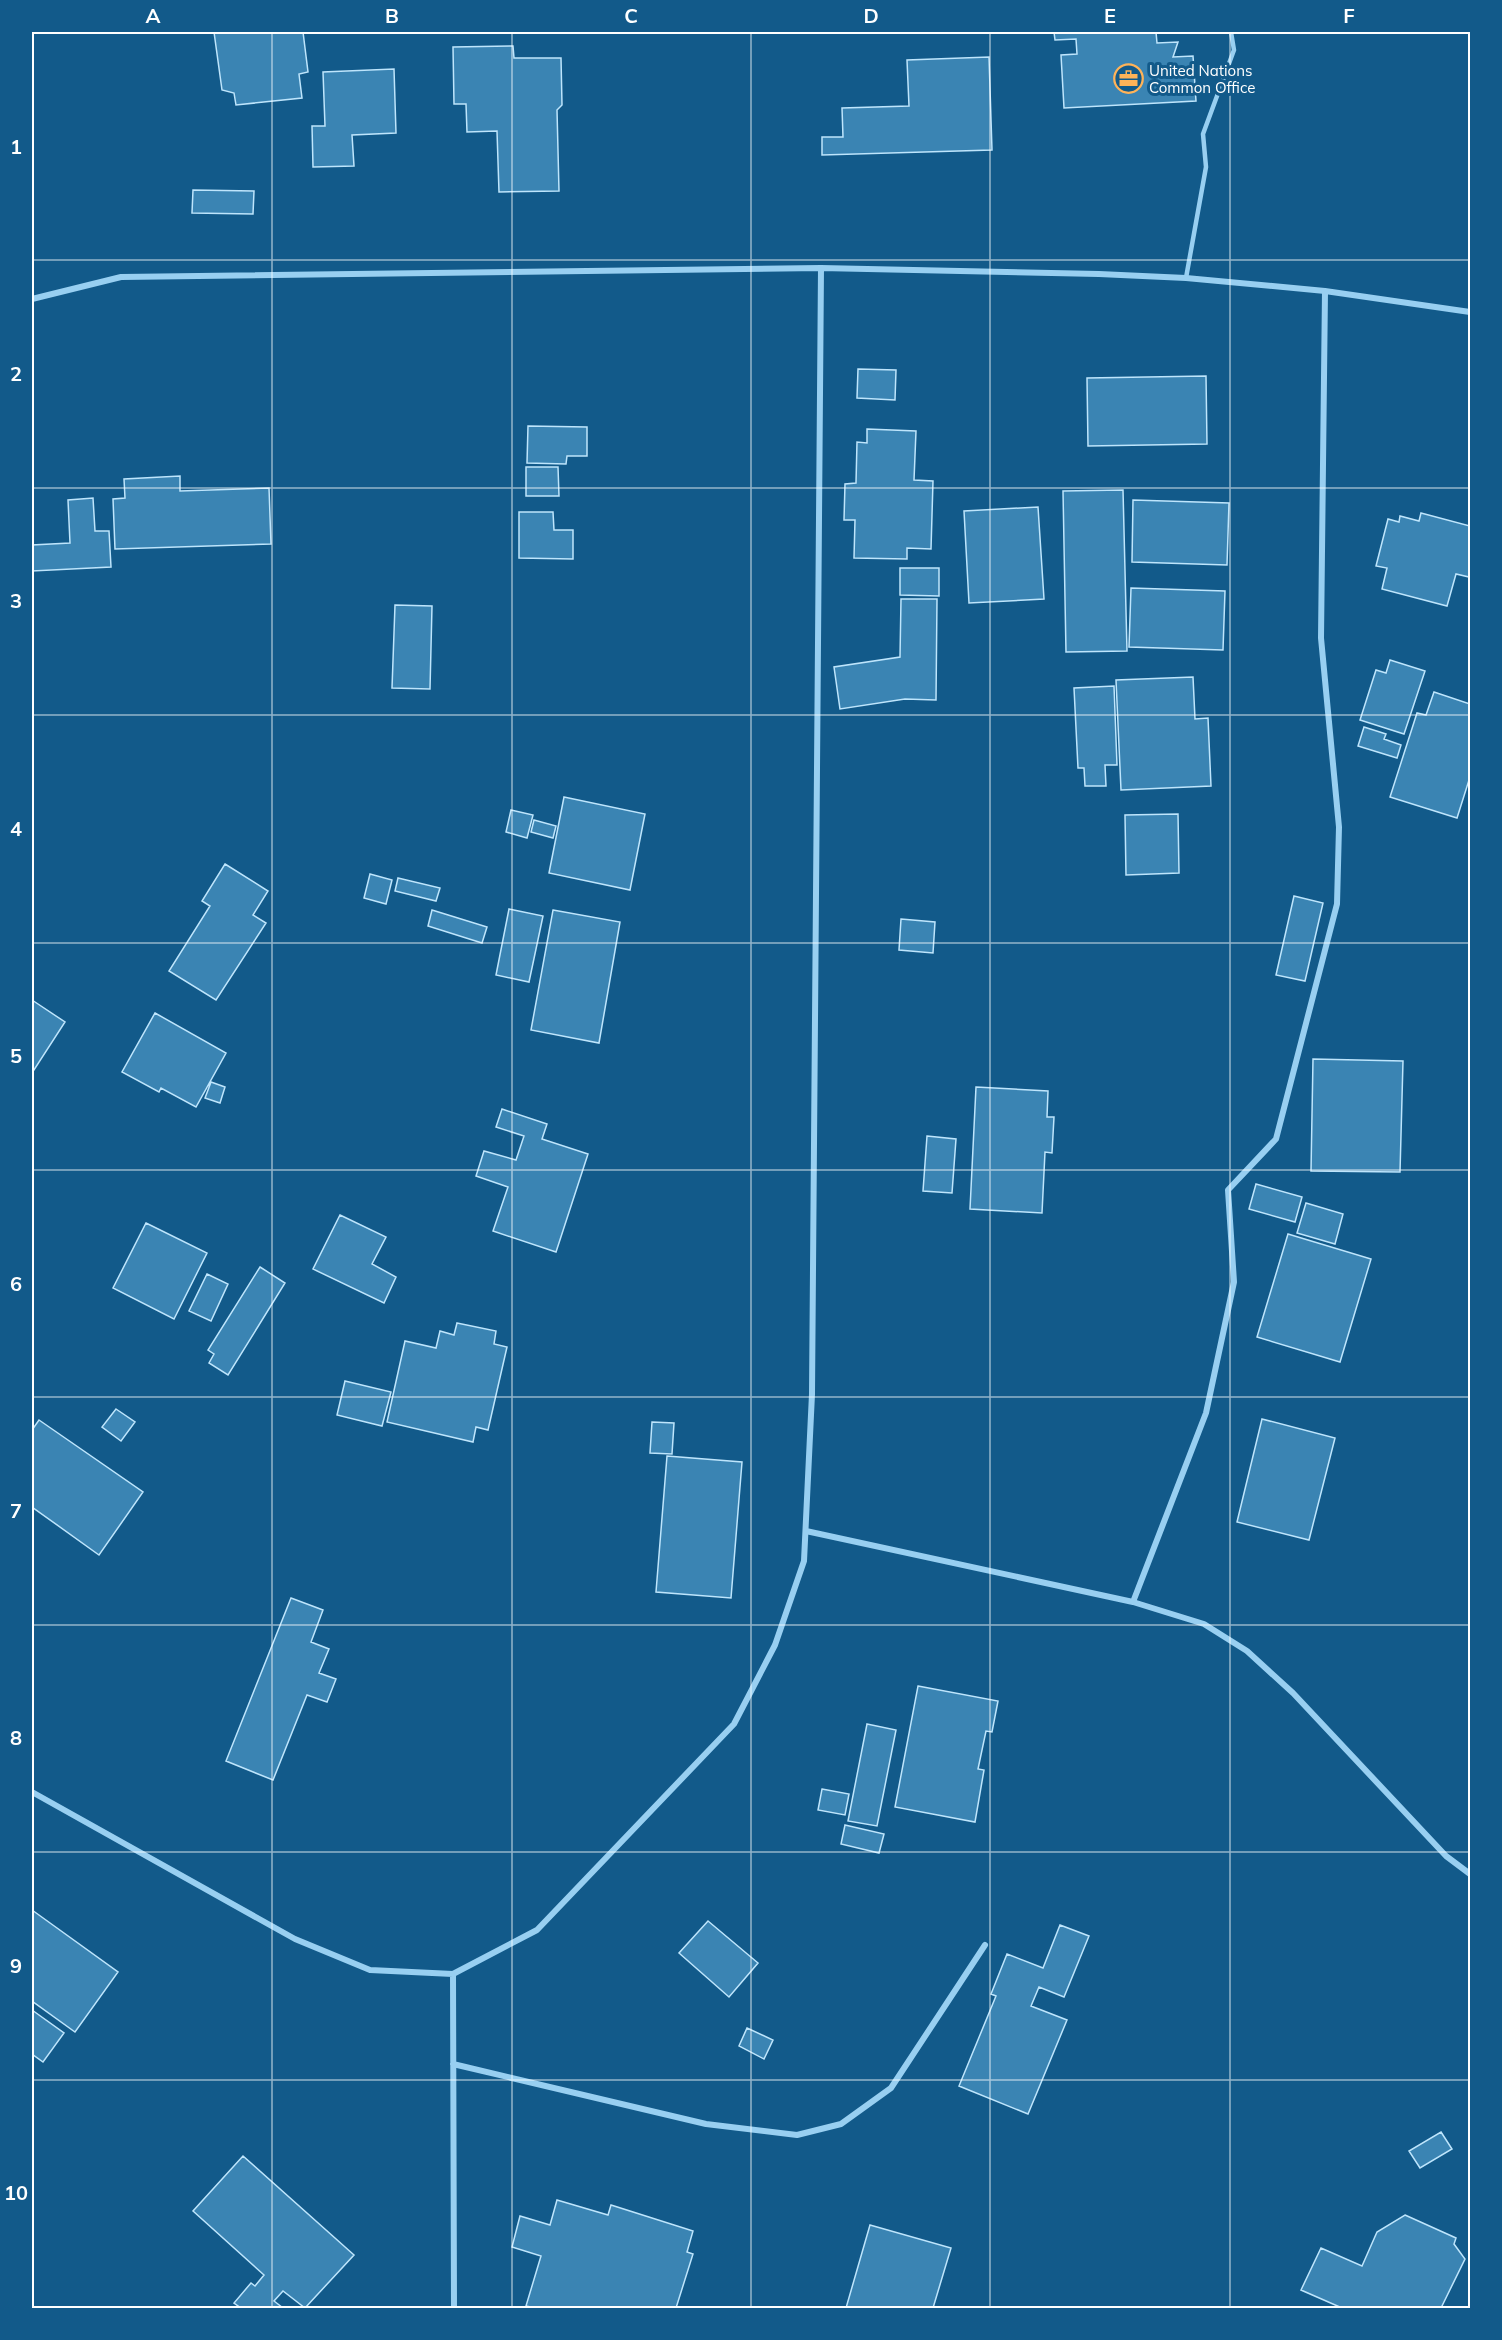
<svg xmlns="http://www.w3.org/2000/svg" width="1502" height="2340" font-family="Mulish,sans-serif">
<rect width="100%" height="100%" fill="#125a8a"/>
<path fill="#3a84b3" stroke="#bee5fc" stroke-width="1.5" d="M214,32h89l5,40 -9,2 3,24 -66,7 -2,-12 -12,-3z
M1054,32h102l1,11 21,-1 -5,15 20,-1 3,45 -132,7 -3,-53 16,-1 -1,-15 -21,1z
M513,46l1,12h47l1,47 -5,5 2,81 -60,1 -2,-61 -30,1 -1,-28h-12l-1,-57z
M989,57l3,93 -170,5v-18h21l-1,-29 67,-2 -2,-46z
M394,69l2,64 -44,2 2,31 -41,1 -1,-41h13l-2,-54z
M193,190l61,1 -1,23 -61,-1z
M858,369l38,1 -1,30 -38,-2z
M1206,376l1,68 -119,2 -1,-68z
M528,426l59,1v29h-20l-1,8 -39,-1z
M867,429l49,2 -2,49 19,1 -2,68 -24,-1v11l-53,-1 1,-38h-11l1,-36 11,-1 1,-41 10,1z
M526,467h32l1,29h-33z
M180,476v15l89,-3 2,56 -156,5 -2,-50 12,-1 -1,-19z
M1123,490l4,161 -61,1 -3,-161z
M93,498l2,33h14l2,36 -79,4v-26l38,-2 -2,-43z
M1133,500l96,3 -2,62 -95,-3z
M1038,507l6,92 -75,4 -5,-92z
M519,512h34l1,18h19v29l-54,-1z
M1421,513l49,13 -1,51 -13,-3 -9,32 -65,-17 5,-21 -11,-2 12,-47 11,3 1,-6 19,5z
M900,568h39v28l-39,-1z
M1131,588l94,3 -2,59 -94,-3z
M901,599h36l-1,101 -31,-1 -65,10 -6,-42 66,-10z
M395,605l37,1 -2,83 -38,-1z
M1390,660l35,11 -21,63 -44,-14 16,-50 10,3z
M1193,677l2,42 13,-1 3,68 -90,4 -5,-110z
M1114,686l3,79h-12l1,21h-21l-1,-18h-6l-4,-80z
M1434,692l36,12v73l-13,41 -67,-21 27,-84 9,2z
M1364,727l22,7 -2,5 17,6 -4,13 -39,-12z
M564,797l81,17 -15,76 -81,-17z
M511,810l22,5 -6,23 -21,-6z
M1178,814l1,59 -53,2 -1,-60z
M534,820l22,6 -3,12 -22,-6z
M225,864l43,27 -15,24 13,8 -50,77 -47,-29 41,-65 -8,-5z
M370,874l22,6 -6,24 -22,-6z
M398,878l42,10 -4,13 -41,-10z
M1294,896l29,7 -18,78 -29,-6z
M509,909l34,7 -14,66 -33,-7z
M432,910l55,17 -5,16 -54,-17z
M553,910l67,12 -21,121 -68,-13z
M901,919l34,3 -2,31 -34,-3z
M32,1000l33,22 -33,51z
M155,1013l71,40 -30,54 -35,-19 -2,4 -37,-20z
M1313,1059l90,2 -3,111 -89,-1z
M211,1082l14,5 -5,16 -15,-5z
M976,1087l72,4 -1,26h7l-2,36 -7,-1 -3,61 -72,-4z
M502,1109l45,15 -5,15 46,15 -32,98 -63,-21 15,-44 -32,-11 8,-25 32,9 8,-24 -28,-9z
M927,1136l29,3 -4,54 -29,-2z
M1256,1184l46,13 -7,25 -46,-13z
M1306,1203l37,11 -8,30 -38,-11z
M340,1215l46,22 -14,27 24,13 -12,26 -71,-34z
M146,1223l61,30 -33,66 -61,-31z
M1288,1234l83,25 -31,103 -83,-25z
M260,1267l25,16 -57,92 -19,-12 5,-9 -6,-4z
M207,1274l21,10 -17,37 -22,-10z
M457,1323l39,8 -2,13 13,3 -19,83 -12,-3 -3,15 -86,-20 18,-81 31,7 4,-17 14,4z
M345,1381l46,11 -9,34 -45,-11z
M116,1409l19,13 -14,19 -19,-14z
M1262,1419l73,19 -26,102 -72,-18z
M39,1420l104,72 -44,63 -67,-48v-77z
M652,1422l22,1 -2,31 -22,-1z
M667,1456l75,6 -11,136 -75,-6z
M291,1598l32,12 -12,32 18,7 -10,24 17,6 -9,23 -20,-7 -34,85 -47,-19z
M918,1686l80,15 -6,31 -6,-1 -8,38 6,1 -9,52 -80,-15z
M867,1724l29,6 -19,96 -29,-5z
M822,1789l27,5 -4,21 -27,-5z
M845,1825l39,9 -5,19 -38,-9z
M32,1910l86,62 -43,60 -43,-31z
M708,1921l50,42 -29,34 -50,-44z
M1060,1925l29,11 -25,61 -25,-10 -8,19 36,14 -39,94 -69,-28 37,-90 -5,-2 16,-40 36,14z
M32,2010l32,23 -21,29 -11,-8z
M747,2028l26,12 -9,19 -25,-13z
M1441,2132l11,17 -32,19 -11,-17z
M243,2156l111,99 -49,53 -22,-17 -9,10 9,7h-42l-7,-5 17,-20 4,3 9,-11 -71,-64z
M557,2200l51,15 3,-10 82,26 -6,21 6,2 -17,54h-141l-9,-2 15,-50 -29,-9 8,-31 30,9z
M1405,2215l51,23 -2,6 11,15 -24,49h-99l-41,-18 20,-42 41,18 15,-34z
M870,2225l81,23 -18,60h-87z"/>
<g fill="none" stroke-linecap="round" stroke-linejoin="round">
<path stroke="#98cff1" stroke-width="4.5" d="M1186,278l20,-111 -3,-33 31,-84 -3,-18"/>
<path stroke="#98cff1" stroke-width="6" d="M32,299l89,-22 700,-9 278,6 87,4 139,13 145,21
M806,1531l327,71 71,22 43,27 46,42 153,163 24,18
M1133,1602l73,-189 28,-131 -6,-92 48,-51 61,-235 2,-77 -18,-189 4,-347
M32,1792l263,147 75,31 83,4 84,-44 197,-206 41,-79 29,-84 8,-167 9,-1126
M453,1974l1,334
M453,2064l253,60 91,11 44,-11 50,-36 94,-143"/>
</g>
<path fill="none" stroke="#fff" stroke-width="1.5" stroke-opacity="0.55" d="M272,32v2276M512,32v2276M751,32v2276M990,32v2276M1230,32v2276M32,260h1438M32,488h1438M32,715h1438M32,943h1438M32,1170h1438M32,1397h1438M32,1625h1438M32,1852h1438M32,2080h1438"/>
<defs>
<symbol id="office-ring" viewBox="-11 -11 22 22"><circle r="9.5" fill="#125a8a" stroke="#ffb358" stroke-width="1.5"/><path d="M-6-3h4V-5.5h4V-3h4V5H-6ZM-1-4.5V-3h2v-1.5ZM-6 0V1H6V0Z" fill="#ffb358"/></symbol>
</defs>
<g fill-rule="evenodd">
<use href="#office-ring" x="1112" y="62" width="33" height="33"/>
</g>
<g text-anchor="middle" dominant-baseline="central" stroke-width="6" stroke-linejoin="round" paint-order="stroke">
<g font-size="15" fill="#fff" stroke="#125a8a" text-anchor="start">
<text x="1149" y="70">United Nations<tspan x="1149" dy="17">Common Office</tspan></text>
</g>
</g>
<rect width="1502" height="2340" fill="none" stroke="#125a8a" stroke-width="66"/>
<rect x="33" y="33" width="1436" height="2274" fill="none" stroke="#fff" stroke-width="2"/>
<g font-size="20" text-anchor="middle" font-weight="bold" fill="#fff">
<text x="153" y="23">A</text>
<text x="392" y="23">B</text>
<text x="631" y="23">C</text>
<text x="871" y="23">D</text>
<text x="1110" y="23">E</text>
<text x="1349" y="23">F</text>
<text x="16" y="154">1</text>
<text x="16" y="381">2</text>
<text x="16" y="608">3</text>
<text x="16" y="836">4</text>
<text x="16" y="1063">5</text>
<text x="16" y="1291">6</text>
<text x="16" y="1518">7</text>
<text x="16" y="1745">8</text>
<text x="16" y="1973">9</text>
<text x="16" y="2200">10</text>
</g>
</svg>
